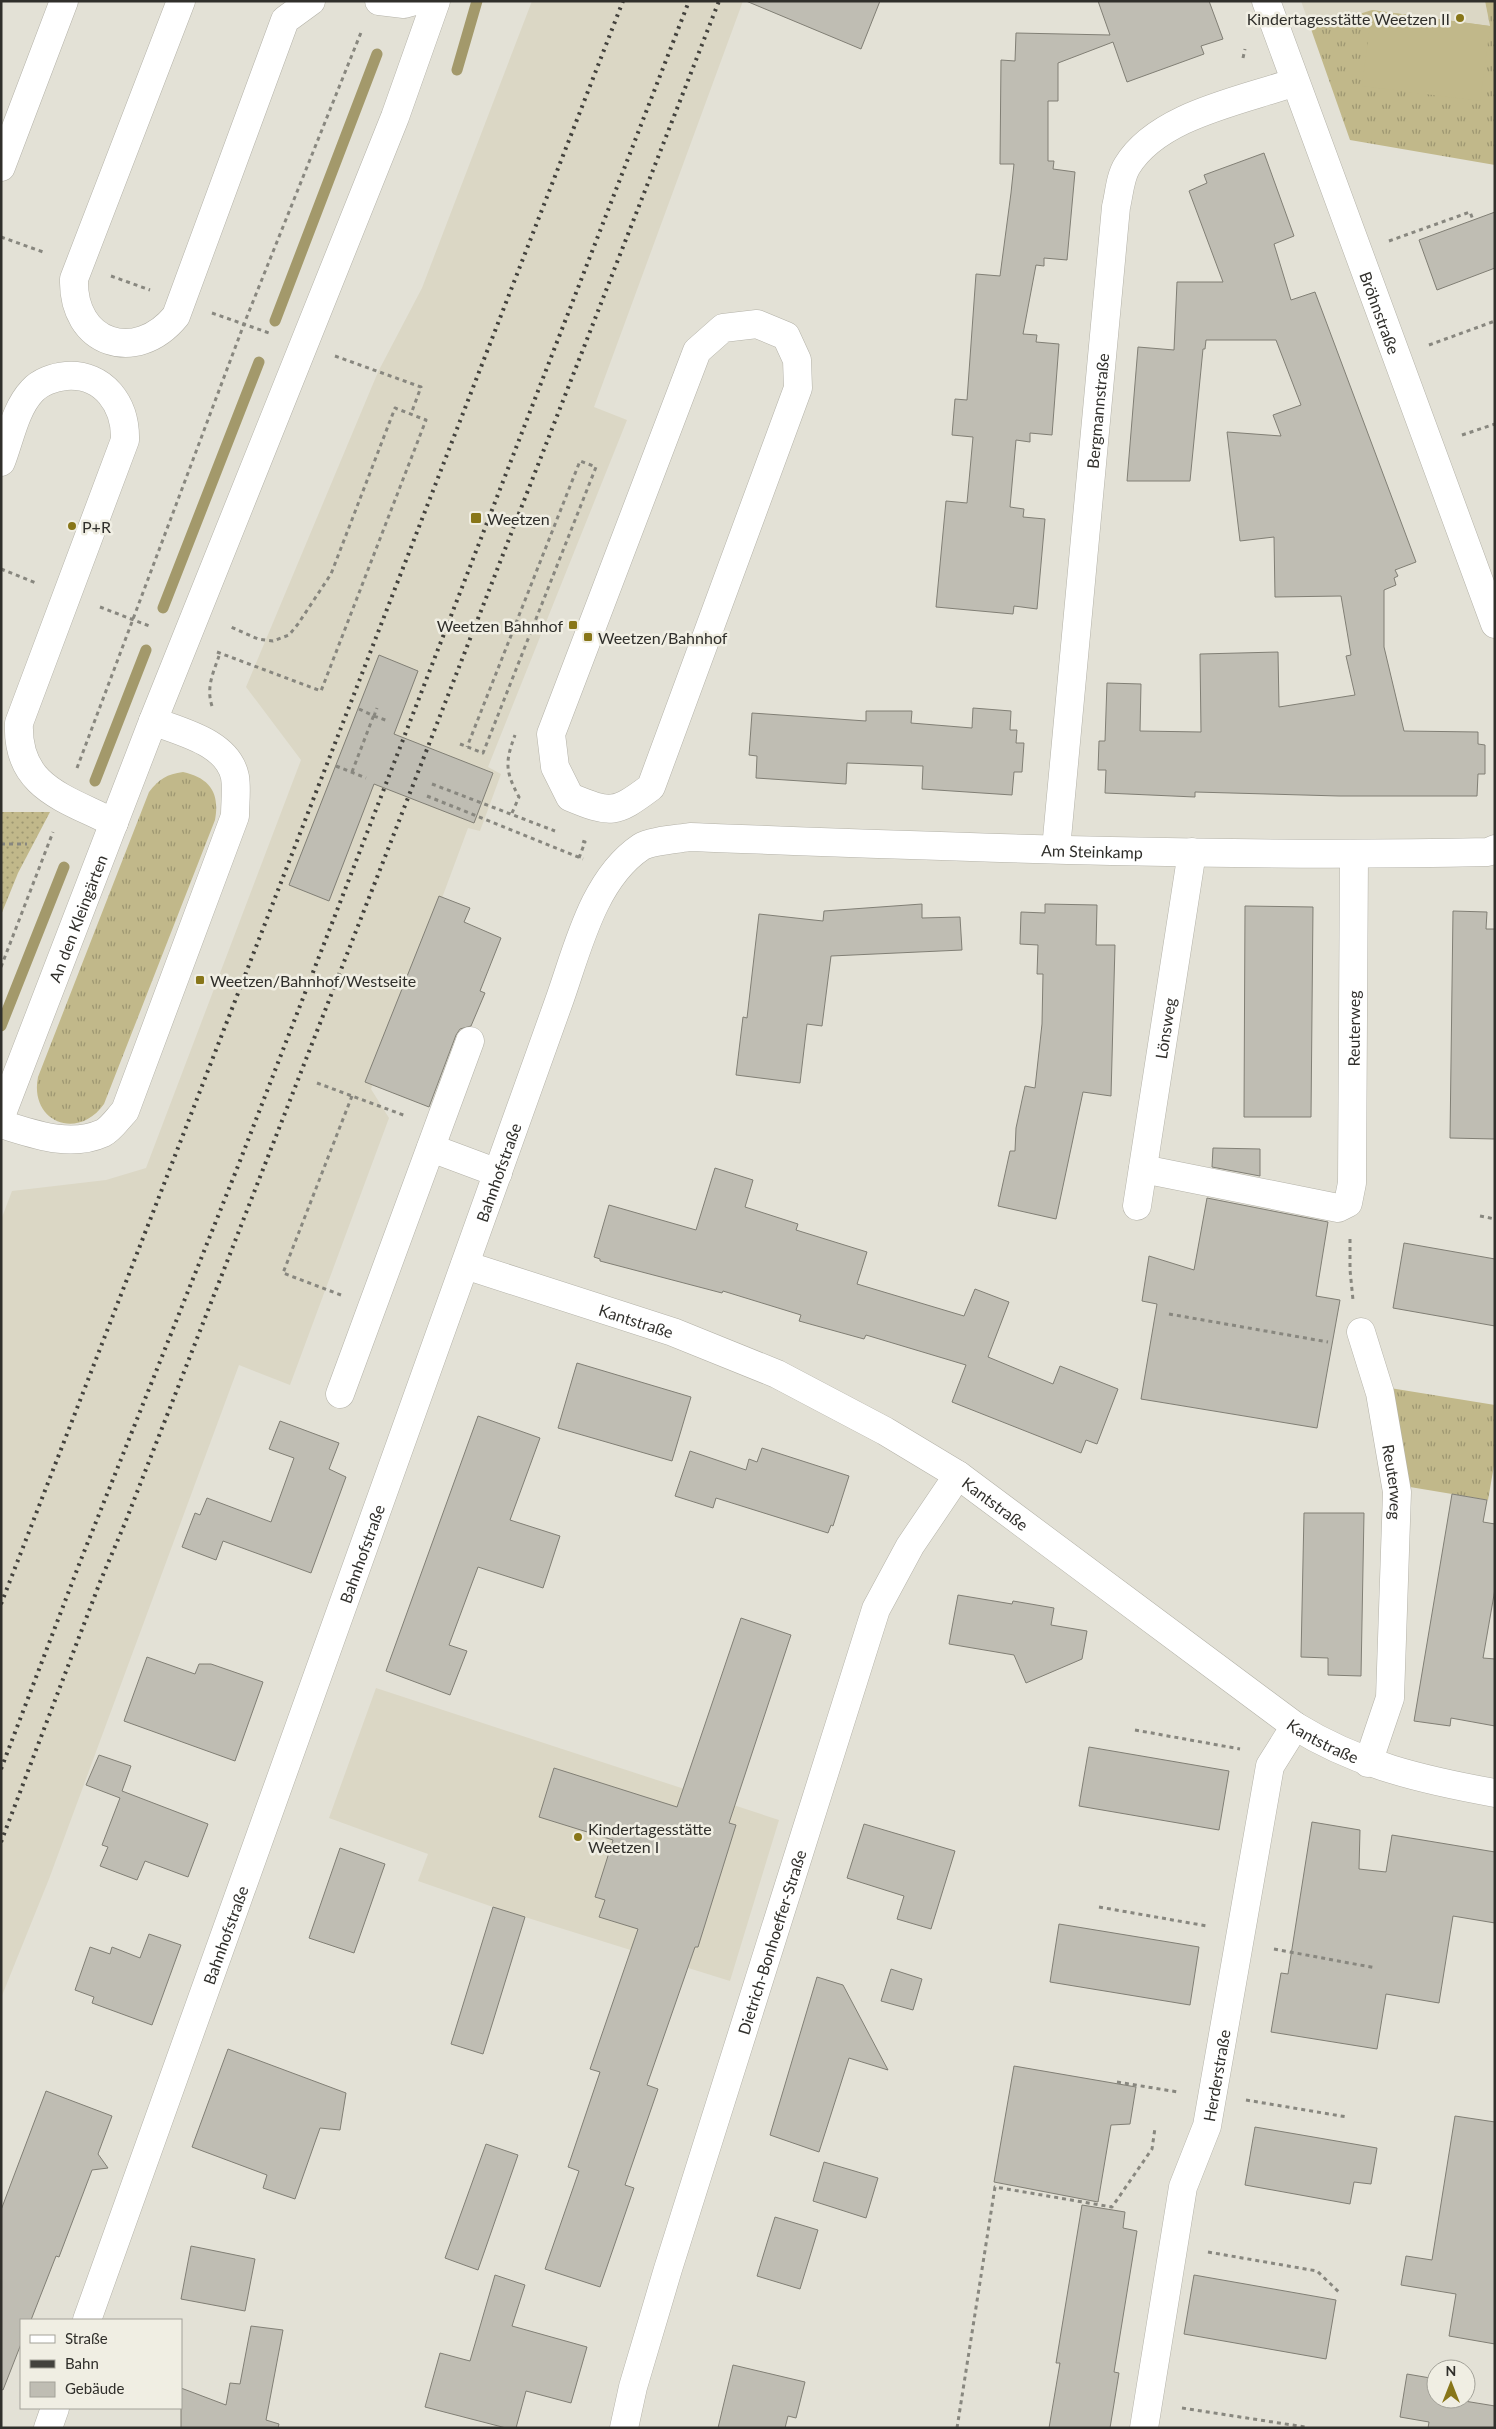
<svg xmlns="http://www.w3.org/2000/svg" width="1496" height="2429" font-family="Lato,sans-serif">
<defs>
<pattern id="grass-tufts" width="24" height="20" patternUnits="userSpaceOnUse" patternTransform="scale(1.25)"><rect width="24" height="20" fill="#c1b88a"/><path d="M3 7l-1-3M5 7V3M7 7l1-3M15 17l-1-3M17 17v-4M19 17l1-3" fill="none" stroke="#9d9671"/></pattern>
<pattern id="garden-dots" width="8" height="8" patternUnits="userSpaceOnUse" patternTransform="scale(1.25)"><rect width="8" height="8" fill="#c1b88a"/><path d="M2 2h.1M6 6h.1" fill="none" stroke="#9d9671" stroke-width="1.8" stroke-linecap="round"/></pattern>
</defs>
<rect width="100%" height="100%" fill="#e3e1d6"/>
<path fill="#dbd7c5" d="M532,1h211l-149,406 33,13 -139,347 13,7 -11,30 -10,27 -12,-3 -97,261 18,29 -99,267 -51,-20 -190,514 -48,119v-778l11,-29 94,-11 40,-12 155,-408 -55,-73 132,-315 44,-84z
M1301,1h184l5,25 -117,-16 -62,19z
M376,1688l403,132 -49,161 -237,-74 -75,-26 10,-27 -99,-36z"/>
<path fill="url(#grass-tufts)" d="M1485,1h10v164l-145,-25 -39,-111 61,-19 118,16z
M183,772c27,6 37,21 32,48l-111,284c-27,38 -75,17 -66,-27l111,-285c10,-13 18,-18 34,-20z
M1390,1388l105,17v55l-7,40 -84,-14z"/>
<path fill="url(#garden-dots)" d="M1,812h49l-32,61 -17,42z"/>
<path fill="#c1b88a" d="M1372,10l118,16 -10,75 -118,-15z"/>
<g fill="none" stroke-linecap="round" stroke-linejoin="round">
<path stroke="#a3996b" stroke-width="11" d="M457,70l20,-69
M275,321l102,-267
M163,608l96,-246
M95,781l51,-131
M1,1026l63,-159"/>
</g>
<path fill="#bfbdb3" stroke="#817f75" d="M746,1h134l-19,48z
M1098,1h111l14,38 -22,7 3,8 -77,28 -14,-40 -55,21v38h-10v60h6l-1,8 22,3 -8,88 -23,-2v8l-8,-1 -13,69 14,1 -1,7 23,2 -7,91 -22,-2v9l-14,-2 -6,67 14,2 -1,8 22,2 -8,90 -23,-3 -1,8 -77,-7 10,-106 21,2 6,-66 -21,-2 3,-36 12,1 9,-126 24,2 11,-83 3,-29h-14l1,-104 14,1 1,-28 94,2z
M1264,153l30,83 -20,8 17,56 24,-8 101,270 -21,8 3,6 -4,2 2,7 -12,5v57l20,84 74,1v12l7,1v29h-7l-1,22h-138l-144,-4v5l-90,-4 1,-23h-8l1,-29h6l2,-58 34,1 -1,47 61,1 -1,-78 78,-2 1,55 76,-12 -9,-39 5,-1 -10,-59 -66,1 -1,-60 -34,4 -13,-109 54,4 -8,-21 28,-10 -25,-65h-70l-1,9h-2l-13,132h-63l11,-134 36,3 3,-68h46l-34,-91 18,-8 -3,-8z
M1495,212v56l-58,22 -18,-50z
M379,655l39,16 -24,63 99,39 -19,50 -100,-39 -45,117 -40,-16z
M973,708l38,3 -1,19h7l-1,13h8l-2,29h-8l-2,23 -90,-6 1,-23 -76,-3 -1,21 -90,-6 1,-22 -8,-1 3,-42 114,8v-10h46l-1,12 61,5z
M439,896l31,12 -6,14 37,16 -21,53 5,2 -14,33 -11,3 -4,6 -27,72 -64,-25z
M922,904v14l38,-1 2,33 -131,6 -9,70 -15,-2 -7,59 -64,-8 7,-58 4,1 12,-104 64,7 1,-10z
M1045,904l52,1 -1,40h19l-4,151 -28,-4 -27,127 -58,-13 12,-55h5l1,-23 9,-42 10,2 7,-64 1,-50h-6l1,-29 -18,-1 1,-32 24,1z
M1245,906l68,1 -2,210h-67z
M1453,911l34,1 -1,17h9v210l-45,-1z
M1213,1148l47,1v27l-48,-9z
M715,1168l38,12 -8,27 53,17 -2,6 71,22 -10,32 107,32 11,-27 34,13 -21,55 65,27 7,-18 58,23 -21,55 -11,-4 -5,13 -129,-51 14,-37 -100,-30 -2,4 -65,-18 2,-6 -78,-24 -1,2 -122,-32v-2l-6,-2 15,-52 87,25z
M1207,1198l121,24 -12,74 24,4 -23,128 -176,-29 16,-95 -15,-3 7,-45 45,14z
M1404,1243l91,16v67l-102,-18z
M577,1363l114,34 -19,64 -114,-33z
M478,1416l62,22 -30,82 50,16 -17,52 -65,-21 -29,78 18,6 -17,44 -64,-24z
M280,1421l59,22 -10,26 17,8 -35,96 -88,-32 -7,19 -34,-13 13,-34 5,2 7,-17 64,24 23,-64 -25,-9z
M762,1448l87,28 -16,50 -2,-1 -3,8 -112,-35 -3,10 -38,-12 15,-45 56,19 3,-11 8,3z
M1452,1494l35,6 -4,22 12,2v65l-12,69 12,1v67l-44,-8 -1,8 -36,-5z
M1304,1513h60l-3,163 -33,-1v-17l-27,-1z
M958,1595l54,9 1,-3 41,7 -3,17 36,6 -5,28 -56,24 -12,-28 -65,-11z
M741,1618l50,17 -62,188 7,2 -38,122h-3l-48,138 11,4 -33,96 9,3 -34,99 -55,-18 34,-98 -11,-4 32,-95 -10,-3 48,-140 -39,-12 6,-17 -10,-3 18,-57 -74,-23 15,-49 123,39z
M147,1657l48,17 4,-10h12l52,18 -28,79 -111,-40z
M1089,1747l140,24 -10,59 -140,-24z
M99,1755l32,11 -9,25 86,33 -20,53 -43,-16 -8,19 -37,-14 8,-19 -6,-2 18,-47 -34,-13z
M1312,1822l48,8 -1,39 27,3 6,-37 103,17v71l-42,-7 -14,87 -53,-9 -9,55 -106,-17 10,-59 7,1z
M864,1824l91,27 -24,78 -34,-10 7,-23 -57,-18z
M340,1848l45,16 -31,89 -45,-15z
M493,1907l32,10 -42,137 -32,-10z
M1059,1924l140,23 -9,58 -140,-23z
M149,1934l32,11 -29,80 -60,-22 2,-6 -19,-7 15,-43 20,7 2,-7 28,11z
M891,1969l31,10 -9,31 -32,-9z
M817,1977l26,8 45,85 -39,-12 -30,94 -49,-17z
M228,2049l118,44 -6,37 -20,-2 -25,71 -32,-11 4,-13 -75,-28z
M1014,2066l122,21 -6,37 -19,1 -13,77 -104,-20z
M46,2091l66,25 -14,38 10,14 -16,2 -33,87 -3,-1 -25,64h-10v24l-18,46 -2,-1v-179z
M1455,2116l40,6v222l-46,-8 7,-42 -55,-9 5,-29 26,4z
M1255,2127l122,21 -6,36 -17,-2 -4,22 -105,-19z
M486,2144l32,11 -40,115 -33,-12z
M824,2162l54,16 -12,40 -53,-17z
M1082,2205l43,7 -2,16 14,3 -23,141 5,1 -9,55h-61l11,-65h-4z
M775,2217l43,13 -18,59 -43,-13z
M191,2246l64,13 -10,52 -64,-12z
M495,2275l30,10 -13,41 75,21 -16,56 -45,-12 -10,37h-10l-81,-21 15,-54 30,8z
M1194,2275l142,25 -10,59 -142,-25z
M251,2326l32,4 -17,90 13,4 -1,4h-97v-40l45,17 4,-22 10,1z
M733,2365l72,17 -9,36 -8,-2 -3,12h-67z
M1407,2374l29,5v20h16l43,7v22h-67l1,-6 -29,-5z"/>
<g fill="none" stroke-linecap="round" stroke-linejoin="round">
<defs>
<g id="minor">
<path d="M181,1l-107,278c-2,65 62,86 102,37l109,-296 26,-19"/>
<path d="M379,1l25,3 11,-3"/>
<path id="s1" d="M1266,1l229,623"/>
<path d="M1,167l63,-166"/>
<path d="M757,324l29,12 11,24 1,28 -147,399c-36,27 -40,27 -81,10l-15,-30 -4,-33 146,-383 26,-23z"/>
<path d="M1,462c9,-23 14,-53 31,-71 8,-9 22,-14 34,-15 38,-3 60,29 59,64l-106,283c-3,65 47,75 95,100"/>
<path id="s2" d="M1056,849l60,-642c3,-12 4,-30 11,-41 31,-51 114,-65 168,-84"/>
<path id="s3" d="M1,1116l152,-395 242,-604 41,-116"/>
<path d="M1,1124c33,10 69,24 102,9 8,-4 16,-16 22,-22l110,-295c0,-12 2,-27 0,-39 -7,-35 -54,-45 -82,-56"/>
<path d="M431,1148l67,25"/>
<path id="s4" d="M1143,1169l195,39 10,-5 4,-20 2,-329"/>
<path id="s5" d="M1137,1206l55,-354"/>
<path id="s6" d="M465,1265l208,67 104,42 108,57 73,44 337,251c63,39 128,54 200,67"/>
<path id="s7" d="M1361,1332l19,61 17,99 -7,206 -22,65"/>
<path d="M340,1394l130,-353"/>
<path id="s8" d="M87,2320l471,-1316c19,-52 34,-124 83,-157 9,-6 37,-8 49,-10 266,10 532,21 798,15l7,-3"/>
<path d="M48,2428l7,-20"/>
<path id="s9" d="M624,2428l9,-41 35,-118 208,-660 34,-63 48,-71"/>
<path id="s10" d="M1144,2428l39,-241 24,-61 63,-360 25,-40"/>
</g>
</defs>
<use href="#minor" stroke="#b4b2a8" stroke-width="29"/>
<path stroke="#88877f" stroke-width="3" stroke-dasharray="4 4" stroke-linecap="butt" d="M1243,58l2,-9
M1,237l45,16
M1389,241l81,-29 3,8
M111,276l39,14
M212,313l60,21
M1429,345l66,-24
M335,356l86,31 -10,27
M1462,435l33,-11
M1,569l35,14
M100,607l52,20
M217,652l104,39 105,-271 -31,-12 -64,166 -33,50 -9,11 -16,6 -15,-2 -27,-12
M212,706c-6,-18 1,-33 7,-50
M359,709l15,7 3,-8
M374,716l14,5
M460,744l23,9 113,-286 -16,-6 -113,286
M336,766l30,12
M77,768l167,-444 118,-294
M352,772l23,-60
M432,784l123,47
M427,796l156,63
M512,813l7,-16c-14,-26 -14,-35 -4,-62
M1,844h26
M579,858l6,-16 -3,-1
M1,967l52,-135
M317,1083l89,33
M1480,1216l15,3
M1350,1239v31l3,30
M341,1295l-58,-22 69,-177
M1169,1314l159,28
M1135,1730l105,19
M1099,1907l108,19
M1274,1949l102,19
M1117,2082l61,10
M1246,2100l101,17
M1208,2252l109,19 24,23
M1182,2408l123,19
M957,2428l38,-241 117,20 40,-58 3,-21"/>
<use href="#minor" stroke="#fff" stroke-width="28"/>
<path stroke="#43423d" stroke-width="4" stroke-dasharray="2.5 5" stroke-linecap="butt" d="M1,1604l622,-1603
M1,1769l79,-207 158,-396 451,-1165
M1,1842l99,-260 25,-59 594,-1522"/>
</g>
<g fill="#887619" stroke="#f0eee3" stroke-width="2">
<circle cx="1460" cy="18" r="5"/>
<rect x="470" y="512" width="12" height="12" rx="2.5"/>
<circle cx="72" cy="526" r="5"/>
<rect x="568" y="620" width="10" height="10" rx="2.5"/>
<rect x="583" y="632" width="10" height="10" rx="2.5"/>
<rect x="195" y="975" width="10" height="10" rx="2.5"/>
<circle cx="578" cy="1837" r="5"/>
</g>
<g text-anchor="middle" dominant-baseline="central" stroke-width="5" stroke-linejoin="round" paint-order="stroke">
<g font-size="16" fill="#302f2b" stroke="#f0eee3" text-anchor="start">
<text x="1450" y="18" text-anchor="end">Kindertagesstätte Weetzen II</text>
<text x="487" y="518">Weetzen</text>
<text x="82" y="526">P+R</text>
<text x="563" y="625" text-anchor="end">Weetzen Bahnhof</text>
<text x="598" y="637">Weetzen/Bahnhof</text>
<text x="210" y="980">Weetzen/Bahnhof/Westseite</text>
<text x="588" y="1828">Kindertagesstätte<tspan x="588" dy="18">Weetzen I</tspan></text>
</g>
<g font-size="16" fill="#302f2b" stroke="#f0eee3">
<text stroke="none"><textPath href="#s1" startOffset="332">Bröhnstraße</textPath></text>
<text stroke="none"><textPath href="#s2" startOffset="440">Bergmannstraße</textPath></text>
<text stroke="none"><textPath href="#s8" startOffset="2031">Am Steinkamp</textPath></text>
<text stroke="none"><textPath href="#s3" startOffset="212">An den Kleingärten</textPath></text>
<text stroke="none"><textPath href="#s5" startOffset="180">Lönsweg</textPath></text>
<text stroke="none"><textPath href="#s4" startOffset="385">Reuterweg</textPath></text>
<text stroke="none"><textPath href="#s8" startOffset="1219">Bahnhofstraße</textPath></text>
<text stroke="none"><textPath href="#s6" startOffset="180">Kantstraße</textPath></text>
<text stroke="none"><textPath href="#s7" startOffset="154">Reuterweg</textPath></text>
<text stroke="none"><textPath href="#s6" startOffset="585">Kantstraße</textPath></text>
<text stroke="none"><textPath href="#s8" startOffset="814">Bahnhofstraße</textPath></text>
<text stroke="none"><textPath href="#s6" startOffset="990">Kantstraße</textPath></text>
<text stroke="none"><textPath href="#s8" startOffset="409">Bahnhofstraße</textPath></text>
<text stroke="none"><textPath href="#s9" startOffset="508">Dietrich-Bonhoeffer-Straße</textPath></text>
<text stroke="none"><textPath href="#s10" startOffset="361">Herderstraße</textPath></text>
</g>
</g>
<rect width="1496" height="2429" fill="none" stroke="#302f2b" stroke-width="5"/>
<rect x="20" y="2319" width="162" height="90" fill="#f0eee3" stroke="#a3a299"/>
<rect x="30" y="2335" width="25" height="8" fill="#ffffff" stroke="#a3a299"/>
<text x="65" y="2344" font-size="15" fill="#302f2b">Straße</text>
<rect x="30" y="2360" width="25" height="8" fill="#43423d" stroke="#a3a299"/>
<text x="65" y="2369" font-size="15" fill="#302f2b">Bahn</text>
<rect x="30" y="2382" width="25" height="15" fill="#bfbdb3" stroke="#a3a299"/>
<text x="65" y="2394" font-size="15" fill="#302f2b">Gebäude</text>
<g transform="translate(1451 2384)"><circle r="24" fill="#f0eee3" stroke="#a3a299"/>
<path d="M0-4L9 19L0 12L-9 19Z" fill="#887619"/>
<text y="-8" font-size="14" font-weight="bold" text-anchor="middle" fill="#302f2b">N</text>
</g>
</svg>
